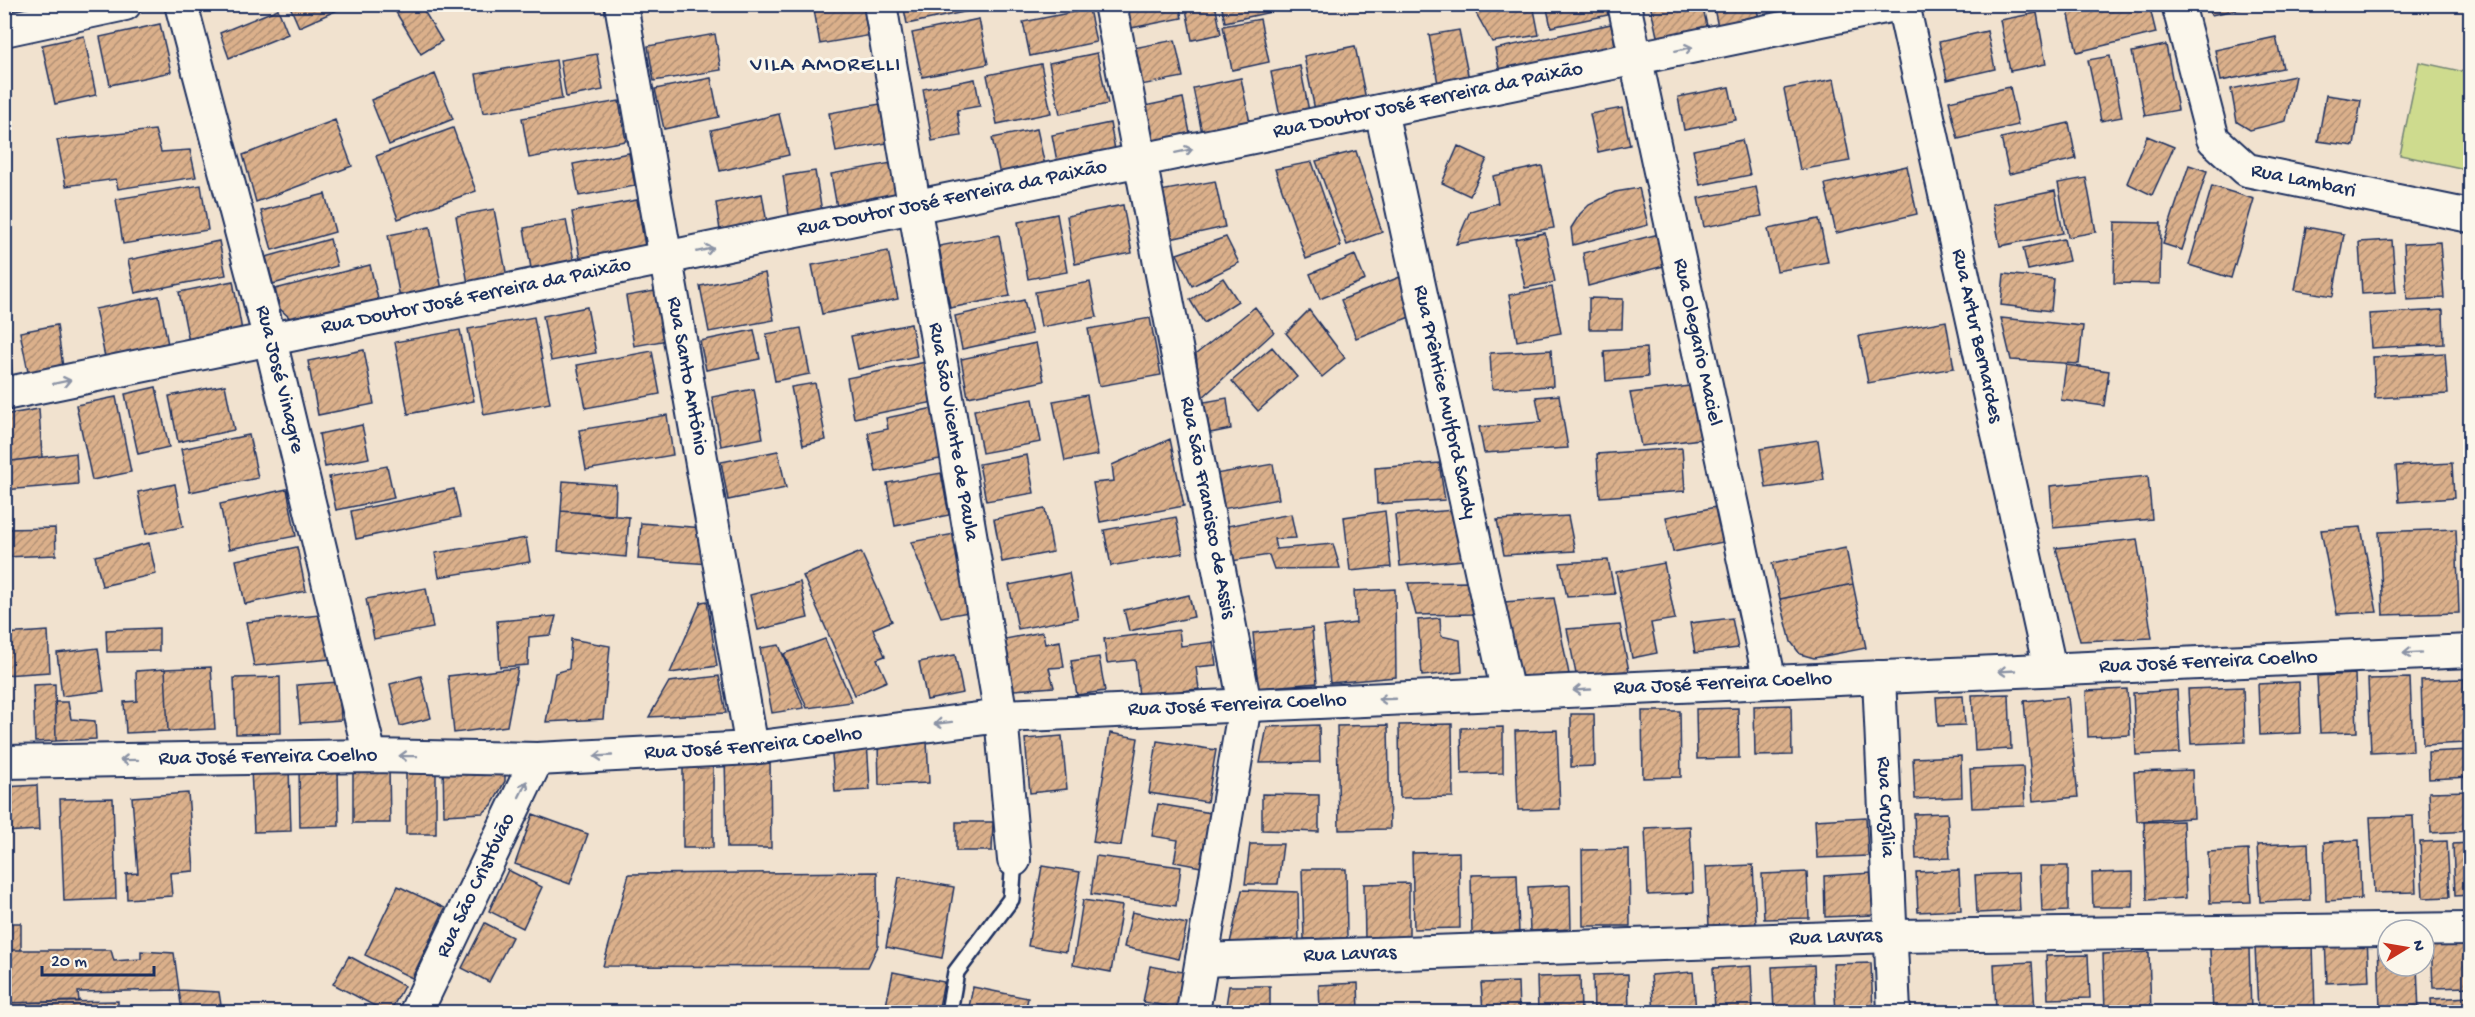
<svg xmlns="http://www.w3.org/2000/svg" width="2475" height="1017" font-family="'Gochi Hand',sans-serif">
<defs>
<pattern id="building-hatch" width="6" height="6" patternUnits="userSpaceOnUse" patternTransform="scale(1.5)"><rect width="6" height="6" fill="#dbb08b"/><path d="M-1 1l2-2M0 6l6-6M5 7l2-2" fill="none" stroke="#b19075"/></pattern>
</defs>
<rect width="100%" height="100%" fill="#f1e2cf"/>
<filter id="ink" filterUnits="userSpaceOnUse"><feTurbulence type="fractalNoise" baseFrequency=".0167" numOctaves="2"/><feDisplacementMap in="SourceGraphic" scale="12" xChannelSelector="R" yChannelSelector="G"/><feConvolveMatrix kernelMatrix="1 2 1 2 8 2 1 2 1" color-interpolation-filters="sRGB"/></filter>
<g filter="url(#ink)">
<path fill="#cedb8e" stroke="#748576" stroke-width="1.5" d="M2419,62l51,11v97l-70,-15z"/>
<path fill="url(#building-hatch)" stroke="#1b2f5e" stroke-width="1.5" d="M4,4h11l2,10 -13,2z
M289,4h60v1l-50,22z
M391,4h29l22,37 -21,13z
M444,4h35l-34,8z
M499,4h37l-36,6z
M813,4h60l5,30 -58,10z
M903,4h79l1,4 -76,16z
M1116,4h63l3,14 -61,12z
M1185,4h30l6,30 -29,6z
M1221,4h49l1,8 -46,10z
M1471,4h62l6,31 -47,7z
M1546,4h60l2,11 -57,12z
M1650,4h52l6,26 -50,11z
M1713,4h43l3,15 -41,8z
M1767,4h42l2,10 -41,8z
M2074,4h75l7,29 -79,19 -10,-46z
M2209,4h53l-51,11z
M278,9l10,25 -59,24 -9,-25z
M1089,9l7,33 -66,14 -7,-34z
M2037,13l9,51 -36,7 -10,-51z
M979,19l9,45 -66,13 -10,-44z
M1260,19l9,43 -37,8 -9,-44z
M160,24l11,48 -61,13 -10,-48z
M1611,24l6,30 -116,24 -6,-29z
M1459,30l11,54 -31,5 -10,-54z
M1987,31l8,38 -48,11 -8,-38z
M715,34l6,36 -67,11 -6,-35z
M84,36l12,59 -41,9 -13,-59z
M2276,37l7,31 -62,13 -6,-31z
M1175,40l8,37 -47,9 -8,-37z
M2166,45l12,65 -33,6 -13,-64z
M1355,46l13,63 -51,11 -13,-64z
M1097,53l11,51 -48,10 -11,-51z
M597,54l6,36 -37,7 -6,-37z
M2110,56l12,61 -21,4 -13,-61z
M556,60l6,39 -79,14 -7,-39z
M1041,64l10,49 -54,11 -10,-49z
M1300,66l11,55 -29,6 -11,-55z
M435,74l18,45 -64,26 -18,-45z
M2295,76l-9,45 -36,9 -13,-8 -6,-33z
M711,78l8,39 -55,12 -9,-40z
M1241,78l11,55 -48,10 -11,-55z
M975,79l5,27 -23,4 4,26 -29,5 -9,-52z
M1834,79l16,82 -50,9 -16,-81z
M1729,87l7,33 -52,10 -6,-33z
M2010,87l8,38 -60,14 -9,-38z
M2326,95l35,5 -7,46 -36,-5z
M1183,98l9,45 -42,9 -10,-45z
M619,101l7,40 -97,17 -7,-40z
M891,102l8,39 -63,11 -7,-39z
M1622,108l8,37 -32,7 -8,-38z
M779,114l10,41 -69,16 -9,-41z
M335,120l17,46 -96,36 -13,-47z
M1110,123l7,37 -58,12 -7,-37z
M2069,123l7,36 -67,15 -8,-36z
M453,128l23,63 -78,28 -22,-63z
M1037,129l10,46 -45,9 -10,-46z
M155,130l6,22 29,-2 6,27 -78,12 -2,-10 -50,7 -9,-46z
M2147,136l27,11 -22,48 -25,-12z
M1742,140l8,35 -50,10 -7,-35z
M1458,146l29,13 -17,37 -28,-13z
M1356,151l26,81 -35,13 -31,-84z
M629,153l6,33 -56,10 -6,-32z
M902,161l7,40 -71,12 -7,-39z
M1312,162l29,84 -35,13 -31,-90z
M2189,165l18,6 -25,79 -19,-6z
M1542,166l12,62 -98,16 14,-33 28,-8 -5,-27z
M1907,166l10,48 -81,19 -11,-49z
M815,171l8,46 -33,5 -7,-46z
M2086,178l10,54 -28,5 -10,-54z
M1215,181l10,46 -55,12 -10,-48z
M201,185l7,45 -85,14 -7,-45z
M2212,186l42,13 -23,79 -42,-13z
M1756,187l6,29 -58,11 -6,-29z
M1639,188l9,37 -75,20 -2,-17 9,-14 9,-9 26,-13z
M2055,191l8,42 -63,13 -8,-42z
M325,194l10,38 -63,18 -11,-39z
M762,194l6,35 -47,8 -5,-34z
M637,200l9,52 -65,12 -9,-52z
M1123,205l9,48 -57,11 -8,-48z
M494,209l13,68 -39,7 -12,-68z
M1057,214l10,58 -39,7 -10,-57z
M1819,219l9,43 -51,9 -9,-42z
M566,220l9,46 -43,8 -8,-46z
M2115,222l46,1 -1,61 -46,-1z
M430,227l12,63 -42,8 -12,-63z
M2306,227l38,7 -11,62 -38,-6z
M1545,233l10,49 -30,6 -10,-49z
M1659,234l5,32 -76,20 -5,-33z
M999,235l11,61 -60,12 -11,-62z
M1226,237l13,26 -47,23 -15,-32z
M330,239l7,27 -64,18 -7,-27z
M2064,239l5,22 -41,9 -5,-22z
M2392,240l4,52 -34,2 -3,-52z
M219,241l7,34 -91,18 -7,-33z
M2440,242l4,56 -37,2 -3,-56z
M888,251l10,48 -76,15 -10,-49z
M1355,255l10,25 -45,19 -10,-25z
M370,265l9,38 -64,15h-25l-10,-9 -5,-20z
M765,273l9,47 -65,12 -9,-46z
M2004,274l50,5 -3,32 -50,-6z
M1405,275l15,38 -64,25 -15,-38z
M1223,278l15,23 -34,22 -14,-23z
M233,281l10,55 -53,11 -11,-55z
M1090,282l7,35 -56,10 -6,-35z
M1552,287l9,46 -44,8 -8,-46z
M660,290l8,50 -34,6 -8,-50z
M159,296l10,54 -63,12 -11,-53z
M1589,298l34,1 -1,30h-33z
M1024,300l8,34 -70,15 -7,-33z
M587,307l9,46 -45,8 -8,-45z
M1255,307l19,25 -73,67 -5,-45z
M1309,310l36,48 -23,19 -36,-44z
M2443,310l1,34 -73,4 -2,-34z
M534,317l16,86 -66,12 -16,-86z
M1150,318l11,57 -62,11 -11,-57z
M2001,318l82,8 -4,38 -68,-4z
M1946,321l8,47 -86,15 -9,-47z
M911,324l6,32 -59,13 -7,-33z
M57,325l6,42 -35,5 -8,-40z
M801,328l9,46 -35,7 -9,-47z
M460,330l14,71 -66,13 -13,-72z
M754,330l6,29 -54,11 -6,-29z
M4,331h6l2,47 -8,1z
M1036,343l8,38 -76,16 -7,-38z
M1272,347l25,30 -39,34 -26,-30z
M1646,348l2,29 -42,4 -2,-30z
M364,350l10,54 -56,11 -10,-54z
M1551,350l2,36 -61,3 -2,-36z
M652,351l8,43 -74,14 -9,-43z
M2445,353l3,41 -73,4 -2,-41z
M926,362l8,40 -80,16 -7,-40z
M2066,365l43,6 -5,35 -43,-6z
M815,383l11,57 -23,5 -12,-58z
M225,385l9,45 -56,12 -9,-46z
M1690,386l11,53 -60,7 -11,-53z
M156,387l13,60 -31,7 -13,-60z
M754,389l9,49 -42,8 -9,-49z
M1087,395l11,60 -33,6 -12,-60z
M1559,395l9,53 -84,5 -5,-26 62,-5 -5,-25z
M116,397l15,75 -39,8 -16,-75z
M1227,398l4,31 -21,4 -6,-31z
M1033,399l8,43 -59,11 -8,-43z
M934,408l11,50 -69,14 -8,-39 20,-4 -2,-11z
M39,409l3,48 -38,5v-47z
M667,415l6,40 -87,15 -7,-40z
M362,425l7,33 -44,9 -6,-33z
M249,435l9,43 -68,14 -9,-43z
M1170,439l14,67 -84,16 -7,-39 21,-2 -2,-16z
M1818,440l6,40 -58,8 -6,-39z
M1682,448l3,43 -85,6 -3,-43z
M778,451l8,37 -58,12 -7,-38z
M76,453l2,31 -74,6v-28z
M1027,455l7,38 -48,8 -7,-37z
M1439,463l6,37 -68,4 -2,-36z
M2452,463l2,35 -55,4 -3,-36z
M1273,464l6,35 -57,10 -7,-35z
M387,466l7,32 -58,12 -7,-33z
M941,473l8,42 -54,11 -8,-43z
M2148,476l4,43 -99,9 -3,-42z
M563,481l53,4 -1,30 -54,-4z
M175,484l8,43 -37,7 -8,-42z
M287,489l9,47 -67,13 -9,-45z
M454,489l6,28 -104,22 -5,-28z
M1716,507l7,35 -50,10 -7,-35z
M1045,509l8,43 -51,10 -8,-43z
M1454,510l9,50 -63,6 -5,-51z
M561,511l68,6 -3,40 -68,-6z
M1385,511l6,56 -41,4 -6,-54z
M1291,514l5,24 -22,1 2,10 57,-5 7,24 -66,1 -5,-14 -37,6 -5,-35z
M1568,516l7,35 -71,4 -7,-35z
M1176,517l7,36 -72,13 -7,-36z
M641,523l63,5 6,36 -72,-5z
M2361,527l16,85 -40,2 -16,-84z
M55,528l1,27 -52,2v-28z
M2456,529l3,84 -76,2 -4,-83z
M954,534l15,78 -28,5 -30,-75z
M526,538l4,24 -91,15 -4,-24z
M2137,539l15,99 -72,3 -24,-93z
M149,543l7,31 -54,12 -7,-30z
M297,547l9,44 -61,13 -9,-44z
M1846,548l7,36 -73,15 -8,-36z
M861,552l31,69 -19,8 12,27 -8,3 10,22 -32,14 -52,-119z
M1608,560l7,34 -48,3 -7,-34z
M1664,563l11,56 -24,4 6,30 -25,5 -16,-86z
M1069,573l9,45 -60,11 -9,-44z
M800,582l8,36 -50,12 -8,-35z
M1468,582l8,32 -60,1 -8,-32z
M1853,584l13,64 -52,10 -14,-4 -9,-12 -11,-43z
M426,588l7,40 -59,11 -8,-40z
M1395,589l1,88 -66,6 -6,-56 32,-4 -2,-32z
M1189,595l5,22 -65,14 -5,-21z
M1554,598l15,76 -50,3 -15,-75z
M707,601l10,65 -47,7 31,-71z
M320,615l11,44 -77,7 -8,-44z
M556,616l-5,19 -22,2 -1,28 -28,2 -3,-46z
M1440,618l1,18 19,4 2,32 -40,4 -4,-56z
M1732,618l6,30 -43,5 -5,-30z
M1620,625l9,46 -53,3 -9,-45z
M159,628v23l-52,1 -1,-22z
M1312,628l5,55 -59,5 -5,-55z
M1179,630l2,16 32,-4 3,23 -20,2 3,22 -60,7 -4,-36 -28,3 -3,-24z
M48,631l2,41 -46,3v-41z
M1043,632l2,12 15,-3 4,26 -15,1 5,19 -40,3 -9,-51z
M571,639l39,7 -7,73 -57,3 9,-49 14,-4z
M825,639l27,63 -45,6 -23,-54z
M779,645l25,63 -32,5 -12,-65z
M98,648l6,43 -42,5 -5,-43z
M955,655l8,38 -36,7 -8,-38z
M1099,657l6,34 -28,4 -6,-34z
M211,667l4,62 -47,2 -3,-62z
M518,668l-11,58 -53,7 -6,-57z
M165,669l3,62 -42,2 -2,-31 13,-1 -1,-30z
M2355,674l2,58 -37,1 -3,-57z
M421,676l10,42 -31,8 -10,-42z
M719,676l7,37 -77,4 20,-35z
M280,677l1,56 -45,1 -2,-56z
M2410,678l3,73 -42,2 -3,-74z
M2464,679l3,64 -44,2 -2,-65z
M339,682l2,38 -41,3 -3,-38z
M2299,682l2,51 -41,2 -2,-51z
M55,684l1,57 -21,1 -2,-57z
M2243,687l2,55 -54,2 -3,-55z
M2127,689l3,46 -42,2 -2,-46z
M2177,690l3,63 -44,2 -3,-62z
M2009,694l2,55 -36,2 -3,-56z
M1963,696l2,29 -27,1 -2,-29z
M2068,697l10,100 -45,4 -9,-100z
M55,702h13l3,17 24,2 1,18 -40,2z
M1791,705l1,50 -37,1 -1,-50z
M1738,708l1,50 -42,1 -1,-50z
M1642,711h38l1,66 -38,1z
M1571,714h23l1,52 -24,1z
M1452,724l1,73 -53,1 -1,-73z
M1319,725l1,37 -60,1 7,-36z
M1388,725l2,104 -51,1 -2,-104z
M1503,727v46l-41,1 -1,-46z
M1557,730l3,79 -42,1 -3,-79z
M1110,733l28,5 -17,108 -28,-4z
M1062,736l5,53 -37,4 -5,-54z
M867,741l3,49 -35,2 -4,-49z
M927,741l2,42 -50,2 -1,-42z
M1157,741l59,9 -9,52 -58,-9z
M2470,750v27l-41,2 -1,-27z
M770,756l1,92h-44l-2,-91z
M1961,756l1,41 -47,2 -2,-41z
M683,762h30v86h-30z
M505,763v18l-13,24 -9,8 -39,2 -1,-50z
M2023,767l2,39 -53,2 -2,-39z
M289,768l2,63 -37,1 -3,-63z
M338,768l1,58 -39,1 -1,-58z
M353,768h36l1,55h-37z
M406,769h30v65h-30z
M2192,770l2,48 -57,3 -3,-49z
M37,785l2,45 -35,2v-45z
M2470,791v40l-39,2 -2,-41z
M188,793l6,78 -24,2 2,23 -45,3 -1,-25 12,-1 -6,-76z
M1262,794l57,1v37l-57,-2z
M113,798l3,101 -52,2 -4,-102z
M1158,804l53,9 1,56 -38,-7 4,-22 -26,-4z
M1947,813l3,45 -34,1 -2,-45z
M533,814l55,20 -18,50 -55,-20z
M2413,816l3,76 -42,1 -4,-76z
M1866,817l2,39 -51,2 -2,-38z
M2183,821l3,77 -39,2 -3,-78z
M956,822h37l-1,29h-36z
M1690,826l3,67 -45,2 -3,-67z
M2359,840l2,59 -35,2 -2,-59z
M2447,841l3,56 -27,1 -3,-56z
M2308,843l2,57 -50,2 -3,-57z
M2470,843v52l-15,1 -2,-52z
M1250,844h33l-5,40h-33z
M1629,849l1,77h-47l-1,-76z
M2248,850l3,52 -41,1 -2,-51z
M1459,852l1,76 -46,1 -2,-76z
M1096,856l85,11 -5,39 -85,-12z
M1753,865l3,59 -47,2 -3,-59z
M1042,866l38,6 -14,80 -38,-6z
M2040,866h28v45l-26,1z
M1302,869h44l1,69 -43,1z
M508,870l34,17 -19,41 -34,-17z
M1959,870l2,40 -43,2 -2,-40z
M877,872l1,74 -10,21 -265,-1 26,-92z
M1807,872l2,46 -45,1 -2,-45z
M2133,872v35h-40l-1,-34z
M1872,873l1,42 -48,2 -1,-41z
M2018,873l2,38 -43,2 -2,-38z
M1517,874l2,60 -47,1 -1,-60z
M899,877l55,10 -12,71 -56,-11z
M1409,883v56l-44,1 -1,-56z
M1570,885l1,44 -41,2 -2,-44z
M398,886l47,22 -33,70 -47,-23z
M1242,890l56,2 1,51h-69z
M1083,900l39,6 -11,66 -38,-7z
M1132,912l55,12 -8,35 -55,-12z
M4,923h17v27h-17z
M485,923l27,14 -23,45 -27,-14z
M2388,937v29h29l2,46h-39l-2,-74z
M2367,938l2,43 -42,2 -2,-43z
M2470,938v49l-37,1 -2,-48z
M2313,944l2,68h-57l-3,-66z
M2249,948l2,64h-38l-3,-63z
M4,950h107l3,11 27,-2v-8l33,2 5,37 -101,2 1,9 -75,2z
M2149,952l2,60h-46l-2,-58z
M2088,955l2,43 -42,1 -2,-43z
M349,956l55,30 -14,26h-4l-53,-28z
M2032,962l3,50h-39l-2,-48z
M1871,963l2,49h-37l-3,-48z
M1814,965l2,47h-42l-2,-45z
M1150,966l33,6 -6,36 -34,-6z
M1751,966l2,46h-38l-2,-44z
M893,972l51,10 -6,30 -53,-2z
M1693,972l3,40h-42l-3,-37z
M1628,974l1,38h-35l-1,-37z
M1580,976l1,36h-43l-1,-35z
M1518,982l1,30h-36l-2,-29z
M1358,983l1,29h-39l-1,-27z
M1229,986h41v26h-45z
M973,987l55,11 -3,14h-57z
M179,990l40,2 3,20h-40z
M2470,997v15h-38l-1,-13z
M118,1001v11h-114v-9z"/>
<g fill="none" stroke-linecap="round" stroke-linejoin="round">
<defs>
<path id="service" d="M949,1012l7,-40 55,-73 3,-39"/>
<g id="minor">
<path id="s1" d="M181,4l89,336 100,416"/>
<path id="s2" d="M621,4l131,744"/>
<path id="s3" d="M880,4l121,712 13,144"/>
<path id="s4" d="M1110,4l135,701 -52,307"/>
<path id="s5" d="M1624,4l146,678"/>
<path id="s6" d="M1903,4l147,665"/>
<path id="s7" d="M2178,4l35,135 34,31 223,46"/>
<path d="M4,30l121,-26"/>
<path id="s8" d="M1381,111l127,583"/>
<path id="s9" d="M4,394l1895,-390"/>
<path id="s10" d="M1879,677l15,335"/>
<path id="s11" d="M4,762l366,-6 167,3 215,-11 249,-32 1469,-65"/>
<path id="s12" d="M1202,960l689,-24 579,-7"/>
<path id="s13" d="M416,1012l121,-253"/>
</g>
</defs>
<use href="#service" stroke="#1b2f5e" stroke-width="20"/>
<use href="#minor" stroke="#1b2f5e" stroke-width="36"/>
<use href="#service" stroke="#fbf7ec" stroke-width="15"/>
<use href="#minor" stroke="#fbf7ec" stroke-width="32"/>
</g>
<defs><path id="oneway-shaft" d="M-6 0H5M1.5-3L5.5 0L1.5 3" fill="none" stroke-width="1.6" stroke-linecap="round" stroke-linejoin="round" transform="scale(1.5)"/></defs>
<g stroke="#8b93a5">
<use href="#oneway-shaft" transform="translate(1684 49) rotate(-12)"/>
<use href="#oneway-shaft" transform="translate(1184 151) rotate(-12)"/>
<use href="#oneway-shaft" transform="translate(705 250) rotate(-12)"/>
<use href="#oneway-shaft" transform="translate(62 382) rotate(-12)"/>
<use href="#oneway-shaft" transform="translate(2412 653) rotate(177)"/>
<use href="#oneway-shaft" transform="translate(2007 671) rotate(177)"/>
<use href="#oneway-shaft" transform="translate(1582 690) rotate(177)"/>
<use href="#oneway-shaft" transform="translate(1387 699) rotate(178)"/>
<use href="#oneway-shaft" transform="translate(943 723) rotate(173)"/>
<use href="#oneway-shaft" transform="translate(408 756) rotate(-179)"/>
<use href="#oneway-shaft" transform="translate(603 756) rotate(177)"/>
<use href="#oneway-shaft" transform="translate(129 760) rotate(179)"/>
<use href="#oneway-shaft" transform="translate(523 789) rotate(-64)"/>
</g>
</g>
<g text-anchor="middle" dominant-baseline="central" stroke-width="6" stroke-linejoin="round" paint-order="stroke">
<g font-size="21" fill="#1b2f5e" stroke="#fbf7ec">
<text stroke="none"><textPath href="#s9" startOffset="1454">Rua Doutor José Ferreira da Paixão</textPath></text>
<text stroke="none"><textPath href="#s7" startOffset="243">Rua Lambari</textPath></text>
<text stroke="none"><textPath href="#s9" startOffset="968">Rua Doutor José Ferreira da Paixão</textPath></text>
<text stroke="none"><textPath href="#s9" startOffset="482">Rua Doutor José Ferreira da Paixão</textPath></text>
<text stroke="none"><textPath href="#s6" startOffset="340">Rua Artur Bernardes</textPath></text>
<text stroke="none"><textPath href="#s5" startOffset="346">Rua Olegario Maciel</textPath></text>
<text stroke="none"><textPath href="#s2" startOffset="378">Rua Santo Antônio</textPath></text>
<text stroke="none"><textPath href="#s1" startOffset="388">Rua José Vinagre</textPath></text>
<text stroke="none"><textPath href="#s8" startOffset="298">Rua Prêntice Mulford Sandy</textPath></text>
<text stroke="none"><textPath href="#s3" startOffset="434">Rua São Vicente de Paula</textPath></text>
<text stroke="none"><textPath href="#s4" startOffset="513">Rua São Francisco de Assis</textPath></text>
<text stroke="none"><textPath href="#s11" startOffset="2208">Rua José Ferreira Coelho</textPath></text>
<text stroke="none"><textPath href="#s11" startOffset="1722">Rua José Ferreira Coelho</textPath></text>
<text stroke="none"><textPath href="#s11" startOffset="1236">Rua José Ferreira Coelho</textPath></text>
<text stroke="none"><textPath href="#s11" startOffset="750">Rua José Ferreira Coelho</textPath></text>
<text stroke="none"><textPath href="#s11" startOffset="264">Rua José Ferreira Coelho</textPath></text>
<text stroke="none"><textPath href="#s10" startOffset="130">Rua Cruzília</textPath></text>
<text stroke="none"><textPath href="#s13" startOffset="140">Rua São Cristóvão</textPath></text>
<text stroke="none"><textPath href="#s12" startOffset="634">Rua Lavras</textPath></text>
<text stroke="none"><textPath href="#s12" startOffset="148">Rua Lavras</textPath></text>
</g>
<g font-size="22" letter-spacing="1.5" fill="#1b2f5e" stroke="#fbf7ec">
<text x="826" y="66">VILA AMORELLI</text>
</g>
</g>
<rect width="2475" height="1017" fill="none" stroke="#fbf7ec" stroke-width="24"/>
<rect x="12" y="12" width="2451" height="993" fill="none" stroke="#1b2f5e" stroke-width="2" filter="url(#ink)"/>
<g transform="translate(2406 948) rotate(79)"><circle r="28" fill="#fbf7ec" stroke="#a1a7b3" stroke-width="1.5"/>
<path d="M0-4.5L10 22L0 15L-10 22Z" fill="#c8321e"/>
<text y="-9" font-size="16" font-weight="bold" text-anchor="middle" fill="#1b2f5e">N</text>
</g>
<path d="M42 966v9h112v-9" fill="none" stroke="#1b2f5e" stroke-width="3"/>
<text x="51" y="966" font-size="18" fill="#1b2f5e" stroke="#fbf7ec" stroke-width="4.5" paint-order="stroke">20 m</text>
</svg>
